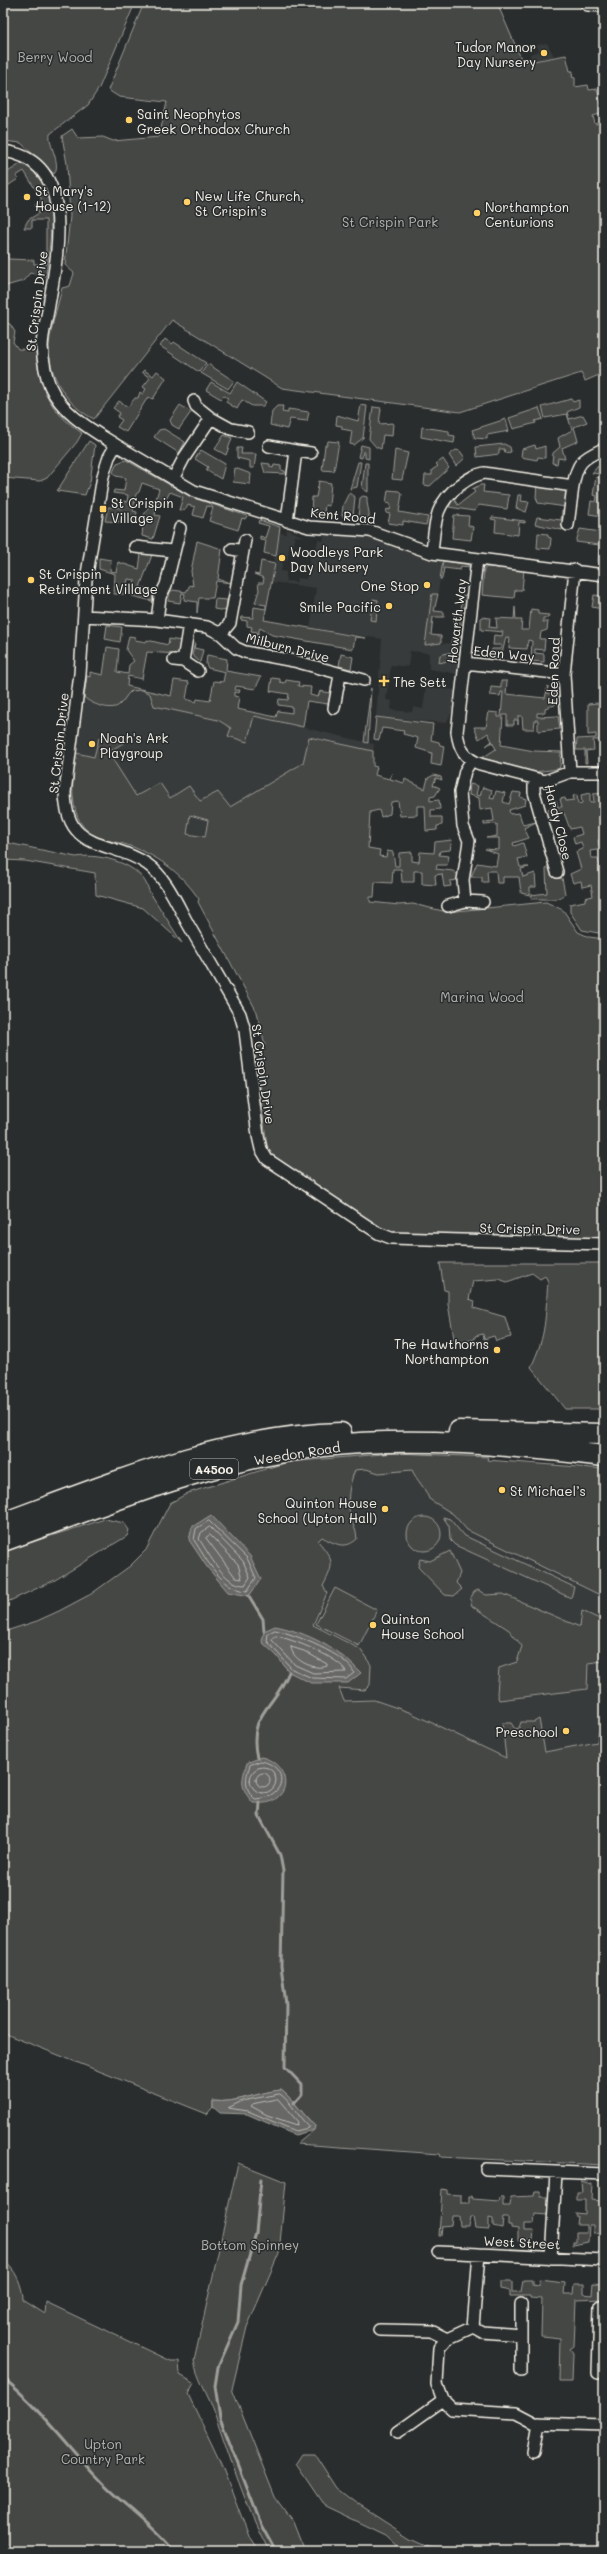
<svg xmlns="http://www.w3.org/2000/svg" width="607" height="2554" font-family="Mali,sans-serif">
<rect width="100%" height="100%" fill="#2a2d2e"/>
<filter id="ink" filterUnits="userSpaceOnUse"><feTurbulence type="fractalNoise" baseFrequency=".025" numOctaves="2"/><feDisplacementMap in="SourceGraphic" scale="8" xChannelSelector="R" yChannelSelector="G"/><feConvolveMatrix kernelMatrix="1 2 1 2 8 2 1 2 1" color-interpolation-filters="sRGB"/></filter>
<g filter="url(#ink)">
<path fill="#373a3a" d="M547,43l7,13 -22,5 -2,-7 9,-3 -2,-6z
M287,529l17,8 -9,-1 -1,8h-4l-3,17 -4,-1 -2,11 5,1v9l10,1 1,-4 9,1 4,-23 5,-1 3,-15 5,1 1,-7 39,1 39,14 41,11 -13,84 32,-1 -4,31 -29,-5v-16l-19,-2 -2,16 -17,-2 -5,35 6,1 -1,9 21,2 1,-5 10,2 3,-22 30,3 -3,20 -7,13 -70,-6 6,-78 -72,-11 6,-40 -45,-6 8,-49 7,1z
M87,676l287,68 -10,178 -178,-42 -28,-22 -26,-12 -37,-10 -15,-17 -7,-17v-25z
M395,1453l93,4 -15,48 131,-36v274l-98,15 -97,-46 -35,-12 -30,1 -214,-135 16,-16 24,-47 18,-10 100,-31z"/>
<path fill="#444645" stroke="#9c9c96" fill-rule="evenodd" d="M3,3h132l-36,85 -11,17 -38,29c-2,12 12,29 4,40l-33,-31 -18,-2z
M144,3h353l26,60 43,-8 4,16h3l-1,6 3,1v9l13,-2 1,5 8,-1 6,24 -10,3 2,8 4,-1 2,5 3,-1v80l-5,2 2,4 3,-1v38l-3,2 3,3v129l-5,-9 -14,6 -4,-8 -121,39 -178,-24 -110,-68 -78,99c-25,-12 -43,-39 -45,-67 -1,-18 9,-46 13,-64l8,-2 4,-13 -9,-8 5,-49 -3,-52 -5,-28 10,-7 6,9 25,-1 10,4 46,-4 8,-35 -48,-5 -11,-7z
M22,163c10,7 20,15 25,28 8,25 2,59 -1,85l-16,-3 -7,8 -17,5 -3,-1v-58l4,2 -1,7 2,23 26,1v4h12v-44h-14v8h-8l4,-8 11,-7 -4,-8 7,-5 -18,-29 -8,5 2,3 -15,10v-14z
M3,323l7,1 5,8 -2,10 5,7 18,1c3,38 13,61 46,83l-5,9 -30,36 -7,3 -37,-3z
M165,339l7,5 2,-2 32,21 -7,9 -39,-26z
M208,364l26,17 -6,8 -27,-16z
M144,370l9,6 4,-5 9,7 -13,21 -5,-2 -22,35 -9,-5 5,-7 -5,-3 3,-4 -7,-5 6,-7 9,6 7,-9h3l2,-6 3,2 3,-5 -3,-2 7,-9 -8,-6z
M211,382l19,11 7,-11 29,20 -3,4h-11l-10,-6 -5,9 -11,-7 2,-4 -4,-2 -3,3 -15,-9z
M571,399l2,3 6,-2v7l-12,5 2,7 14,-4 4,7 -13,5 4,14 -16,7 3,11 -7,-1 -1,6 -5,-1 1,-10 7,-6 -2,-9 14,-8 -5,-16 -22,4 -3,-11z
M180,405l11,7 -12,17 -7,-4 -2,-5z
M361,405l6,1 -4,32 -9,7 -4,-1 2,-13 -10,-2v-3l-6,-1 1,-10 21,6z
M277,406h6l-1,6 6,1v-4l21,3 -2,9 -17,-2 -3,10 -17,-4 2,-14z
M373,407l8,1 -2,16 14,-1 -1,13 -9,-1 -2,14 -5,-2 -7,-8z
M539,408l4,11 -8,2 1,2 -23,6 -4,-11z
M506,419l3,12 -22,4v4l-12,-1 -3,-8z
M422,427l27,4v4l6,1 -1,7 -33,-6z
M164,429l21,13 -6,11 -25,-16 5,-7z
M224,435l8,3 -6,17 -11,-6z
M89,441l6,4 -5,37 -5,13 -28,-4z
M328,441l11,1 -5,29 -12,-1 3,-25h2z
M504,444l6,3 1,5 -6,1 -1,-4h-5v5l-22,3 -1,-10z
M361,445l8,2v12l-4,-1v-6l-2,-1 -1,7 -4,-1z
M535,445l1,4 9,-3v12l-7,-1 -1,3 -16,-3 1,-8z
M237,448h5l-1,6h15l-2,14h-4v-7l-13,-3z
M201,450l24,14 -4,15 -15,-9 2,-3 -13,-8z
M395,450l13,3 -6,27 -10,-1z
M456,450l4,1 5,7 -9,8 -7,-11z
M443,459l6,9 -19,18 -6,-1 1,-10h7v-5l6,-4 -2,-2z
M126,460l65,37 56,19 -2,3 -3,-1 -4,12 -29,-9 4,-14 -6,-1 -4,12 -10,-3 2,-8 -7,-2 -2,4 -7,1 4,-13 -13,-5 -7,13 -8,-3 4,-13 -17,-6 -3,9 -3,2 -3,17 4,1 -2,11 -30,-2 3,-14 14,1 2,-7 3,1 1,-7 -15,-2 1,-3 10,1 2,-13 -10,-2 -3,-4 4,-9z
M358,462h3l-4,25 -7,2z
M262,463l8,1v3l3,1 1,-3 7,1v4l4,1v3l-20,-1z
M365,463h3v29l-6,-4z
M598,466l4,9 2,-1v91l-6,-1 1,-19 -23,-3 4,-13 21,3 1,-16 -13,-2 2,-13 5,1 1,-6 -4,-1 3,-18 4,1v-4l-8,-1z
M235,468l16,6 -1,10 -17,-2z
M319,481l12,2 -2,23 -4,-1 -1,8 -13,-1 1,-15h4z
M537,484l27,4 4,5 -2,14 -28,-4 -2,-6z
M480,485h4l-1,7 26,3 -2,14 -28,-4 -5,6 -25,-4 4,-9 5,7 17,-13 -3,-3z
M388,490l11,1 3,3 -3,18 29,5 -2,8 -23,-4v4l-15,-2 2,-9 -4,-1 1,-4 3,1 1,-6 -5,-1z
M349,493l6,4 -2,20 -11,-1 1,-11z
M518,495h4l-1,6 8,1 -3,10 -10,-4z
M363,496l4,1c-1,8 3,13 2,21l-11,-1 2,-19z
M149,506l7,3 -1,6 5,1 -7,23 -11,-3 2,-21z
M562,511l4,1 -4,18 -27,-6 2,-7 24,3z
M454,515l15,1 -1,9 5,2 -2,13 -19,-2z
M492,517l33,4v2l-6,-1 -1,13 -23,-3 1,-12 -5,-1z
M259,520l21,7 -4,29 -12,-3 2,-13 -6,-1v-3l5,2 4,-12 -11,-3z
M538,533l10,1v3l3,1 -1,11 -13,-1z
M197,541l25,8 -4,30 13,4 -15,-2 -3,17h-14l-2,15v-11l-13,-2 1,-6 -3,-1 -2,10 -12,-2 2,-9 3,-2 13,2 4,-7 3,1 -2,-15z
M144,552l7,1 1,2 -12,32 9,2 4,4 -1,8 -20,-5 3,-16 -7,-1 -3,15h-11l1,-20 -16,-5v-11l12,2 -1,11 6,1 2,-10 21,7 2,-15z
M261,561l14,3 -11,56 102,18 -11,-1 -2,12 -81,-14 -12,-7 -4,10 1,-6 -6,-1 1,-4 -5,-1v-5l-6,-1 1,-3 11,1 1,-11 12,2v-4l-11,-2 4,-13 -1,-7h5l1,-5 -10,-4 5,1z
M443,561l23,3 4,3 -9,-1 -1,4 -16,-2 -2,11h-2z
M487,567l37,3 -2,20h-7l-1,8 -32,-3 2,-26z
M432,594h6l-4,17 10,1v5h-11l-2,18 10,1v7l-16,2z
M467,595l-5,48 -11,2 1,-8h8l1,-14 -7,-1 1,-10 6,1 1,-17z
M594,595l10,1v17h-2v-4l-10,-2z
M215,599l12,1 -1,11 -12,-2z
M373,599l5,1 -2,21 -6,-1z
M515,607l1,13h6l-1,10h8l2,-21 7,1v4l11,1 -1,3h-5v4h5l-1,8 -6,2 -1,7h5l-1,11 -9,-1v4l9,1v8l-12,-1 -1,-3 1,-17 -4,-1 -1,9 -18,-1 1,-10 -4,-1 -5,21 -10,-1 1,-8h9v-4h-8l1,-10 8,1 1,-4 -22,-2v-13l9,1 -1,9 8,1 -1,-10 18,1z
M107,625l15,2 -2,15 -15,-3z
M129,636l6,1v3l11,2 1,-2 21,5 1,-6 12,2 -1,11 -3,2 -30,-2 -5,27 -14,-3 -1,10 44,10 3,-16 15,2 -3,17 10,3 1,-3 13,2 4,-20 9,1 2,-10 -17,-4 -2,-4 1,-9 20,4 -1,12 35,6 -6,12 -19,-3 -1,4h5l-1,3 -5,-1v4l5,1 -2,12 39,8 2,-6 14,2v-6l-14,-2 1,-6 9,1 1,-6 -19,-3 2,-13 8,1v3l5,1 1,-3 13,2 -1,4 13,1 -1,8 8,2 2,-6 10,2 -2,11 -21,-3 -4,26 -49,-11 -7,26 -19,-6 3,-8 -13,-8 -64,-14 -4,-12 -8,-4 -11,1c-5,4 -7,10 -12,14 -8,7 -30,-2 -35,-8l3,-21 3,1v-5l13,3 4,-28 12,2 -2,23 11,2 1,-9 5,-4 -8,-11z
M195,643l-1,5 9,2 -3,12 -8,-7z
M460,650v8l-21,5 1,-8z
M341,654l12,3 -2,12 -12,-3z
M501,681h6l-1,13 39,4 3,-12 -1,7 9,2 -1,10 -10,3v5h-8v4l21,-1 2,13 -22,2v-11h-3l-1,9h-11l-1,-13h-4v9v-5h-4v5h-7v-10h-4l-2,30 33,6 27,1 -1,15 -2,2 -23,3 -53,-14 14,-9 -4,-7 -6,4 6,-5 -4,-8 -9,6 -5,-12h12l3,-15 9,1v4h3l2,-25h-2l-1,4 -10,-1 1,-8 10,1z
M371,688l-3,55 -4,-1z
M597,703l3,4 4,-1v55h-2l-1,-21h-8l1,10 -8,1 1,12h-2v-13h-9l1,-11 19,-1v-4l-8,1v-31z
M376,717l57,7 -2,16 8,2 1,3 4,1 -3,20 -10,-2 1,-11 -16,-5 2,-10 -15,-4 1,-3 -22,-3 -3,12 -5,-1z
M108,734l22,5 -22,13 28,44 24,-13 10,15 19,-12 11,15 18,-9 12,15 73,-44 6,-26 64,14v15l4,1 -2,8 14,4 3,-6 -2,6 14,4 1,-4 20,10 3,-11 6,-3 7,2 1,3 -6,-2 -3,7 7,3 -5,8 -5,1v4l9,-1 1,9 -9,1v7h11v8l-5,1v4l-11,1 -1,-25h-8v9l-17,1 -2,-15 -7,1 -1,12 -9,3 -2,-7 -9,2 -2,36 12,2 -1,6 7,1 1,-6 6,1 2,14h4v-13l13,-1v9l7,1 1,-10 14,1 1,-11 17,-2 -2,10 -10,1 -1,4 10,1 -2,9h-10l-1,4 17,2 5,4 -1,5 -7,1 1,5 -7,1 -2,-13 -7,1 1,10 -14,-1v-13h-8v11h-12l-1,-13h-8l-1,14 -17,-1 -1,15h-4v5l29,3 14,-1 34,8 99,-10 17,8 15,22 11,5 15,2v299l-215,-5 -117,-78 -5,-9 -13,-99 11,-2 -8,-33 -59,-110 1,-3c-17,-25 -38,-41 -66,-52 -11,-5 -25,-5 -36,-10 -31,-14 -25,-57 -21,-84l18,4 5,-19zM190,815l18,5 -3,17 -18,-3z
M470,784l8,2 -2,9 4,1 3,-9 9,3 -2,8 4,1 2,-8 9,2 -2,9 6,2 4,-12 8,1 -1,4 6,2 -1,6 -16,5 1,4 9,-1 4,12 13,-3 -12,6 5,10 -16,5 1,3 9,-3 4,14 -9,2 2,8h9l-8,2 2,8 12,-4 1,14h-6v8l-9,-2 -2,-16h-16v6h-6l-1,-12h-9l1,11h-6v-5h-11l6,-14 19,3 2,-12 -13,-5 14,1v-12h-13l11,-2v-12l-13,1v-3l10,-1 -2,-13 -12,2 -1,-12 -10,-3z
M590,793v10l4,-1 -1,-8 11,-1v14l-5,1v4h5v27l-6,1 1,7h5v2l-14,2 1,7h7l1,6h5l-5,2v8l5,-1v61l-22,-4 -12,-18v-8l15,-3v-3l8,-2 -2,-11 -9,2 -1,-6 -8,2 -3,-9 11,-5 -5,-17 7,-3 -2,-7 -6,2 -2,-7 9,-3 -2,-7 -10,2 -6,-16 -13,2 -3,-6 5,-2 -1,-6 4,-1 2,7h4l-2,-8 5,-1 1,3 8,-1 -1,-4 4,-1 1,9 4,-1 -1,-8z
M3,842l73,15c25,-4 67,7 73,34l33,52 -39,-35 -47,-13 -1,-22 -70,-12 -22,-1z
M548,865l8,13h6l3,16c-5,8 -23,4 -33,5l-1,-4 16,-2 -1,-23z
M440,1263h164v146h-39l-34,-42c16,-33 14,-50 17,-86l-3,-5 -5,3 -8,-6 -25,9 -8,-3 -26,2 -4,18 6,2 -1,7 31,9 6,20 -15,4 -2,-5 -10,3 -1,-5 -8,2v3l-20,5 -7,-40v-13l-4,-1z
M395,1453l93,4 -1,3 117,9v128l-137,-67 -14,-16 -24,-15c-4,-12 -12,-18 -17,-29l-33,3 -13,-4 -11,1c-6,15 -9,31 -4,47 1,8 6,13 6,22 -12,11 -22,5 -35,-2l-4,4c16,20 17,22 5,45l4,7 -14,32 47,24 11,16 -1,20 -5,5 -26,-2 5,13 30,-1 35,12 97,46 -4,-35h9l4,6 4,-1 2,-6h13l5,-3 6,33 52,-10 2,-11 5,-3v437l-163,-8 -1,-3 -143,-10 17,-14 1,-4c-12,-12 -21,-26 -34,-36 -23,2 -46,14 -68,11v6l-6,7 -204,-81v-401l34,-11 22,-10 32,-17 39,-28 16,-16 24,-47 18,-10 100,-31z
M443,1517l7,2 13,16 111,52 -3,11 -116,-53 -5,-5 -1,-14z
M407 1534a17 17 0 1 1 34 0a17 17 0 1 1-34 0Z
M105,1519l19,4 5,7 -2,6 -72,44 -52,24v-53z
M450,1551l10,22 -4,10 6,6 -8,7 -9,-1 -27,-28 2,-8 10,2z
M335,1588l42,22 -18,36 -43,-22z
M478,1590l8,5 17,-1 77,33 2,-16 22,10v40l-16,2 -1,26 -88,11 -2,-6 2,-26 18,-6 5,-16 -13,-16 -37,-24 -2,-7 4,-7z
M238,2163l48,19 -7,71 -32,74 -15,62 43,108 19,26 11,28h-36c-24,-45 -39,-94 -56,-142 -6,-16 -16,-31 -19,-48z
M581,2181l11,3 -1,16 10,1v3h3v28l-11,1v-8h-4l-1,17 -15,3v-3h3v-9h10v-8h-9l1,-9h-2v-3l9,1v-14h-9v-8h6z
M442,2189l5,1v4l14,1v8h8v-7h3l1,3 26,2 1,-4h3v9h7l1,-9 23,-1 1,-5h6v6h8l-2,18 -12,-1 -1,9h-10v8h10l-1,9 -15,1v-12l-7,-1v-3h-3v-7h-5l-1,10 -9,-2v-7l-4,-1v11l-14,-1 -2,-11h-3l-2,9h-8l-1,-10h-7l-1,9 -9,1 -1,10h-2z
M3,2261c12,6 20,26 20,39l22,14 1,-12 124,59h9l1,14 14,8 -6,11 35,74 27,71 8,12h-255z
M523,2280h9v5l7,1v-6l26,3 -1,11h9l1,-10h10v10l8,1 1,-12 9,1 2,15 -28,1 -2,46 -4,3 3,4 -1,29h-13l1,-44 -19,-2 1,-37 -12,-1v-2h-20v-5l-10,-2v-7h12v10h9z
M302,2454h12l22,34 21,16 53,34 18,8 30,5h-55l-17,-16 -61,-29 -29,-43z"/>
<path fill="#676866" stroke="#9f9f9a" d="M211,1515l39,41 11,23 -12,17 -21,-4 -21,-25 -18,-27 3,-13z
M275,1626c32,6 64,23 86,47l-13,10h-37l-22,-11 -12,-16 -15,-14 2,-11z
M261,1757c22,4 35,32 11,44 -5,3 -14,2 -19,2 -13,-15 -12,-22 -6,-40z
M281,2090c13,10 22,25 34,36l-1,4 -19,5 -48,-21 -27,-1 -7,-6v-6c22,3 45,-9 68,-11z"/>
<g fill="none" stroke-linecap="round" stroke-linejoin="round">
<path stroke="#bcbab4" stroke-width="1" d="M209,1521l38,37 9,20 -9,13c-26,-2 -40,-31 -53,-51l2,-11z
M210,1527l33,34 7,16 -5,8c-21,0 -35,-30 -46,-46l2,-6z
M210,1535l28,29 4,15 -6,-1 -30,-40z
M275,1630c17,3 75,26 79,43l-8,6 -34,-1 -20,-9 -25,-28 1,-7z
M276,1636c14,2 67,23 70,36l-33,1 -18,-8 -23,-25z
M291,1647l13,4 23,13v2c-11,5 -35,-5 -36,-19z
M261,1761c28,5 27,36 -6,38 -11,-10 -10,-21 -5,-34z
M250 1780a13 13 0 1 1 26 0a13 13 0 1 1-26 0Z
M256 1780a7 7 0 1 1 14 0a7 7 0 1 1-14 0Z
M280,2094c11,8 18,22 28,32v2l-12,3 -48,-20 -20,-3 14,-7z
M278,2099l20,23 -1,3 -30,-10 -16,-9 2,-2z"/>
<path stroke="#9f9f9a" stroke-width="3" d="M249,1596l14,23 1,12
M257,1758c-10,-45 18,-50 32,-86
M260,1803l-1,13 21,39 3,16 -2,95 5,38 -1,63 17,18v9l-8,9
M261,2179l-5,54 -15,52 -3,37 -20,45 -3,19 5,32 41,106 15,27
M3,2378c38,30 67,71 101,106 23,23 50,41 71,67"/>
<defs>
<path id="street" d="M3,151c74,9 55,102 46,154 -2,14 -7,28 -7,42 1,13 3,27 8,39 12,28 42,44 66,59l-7,12 -6,19 -17,104 -6,94 -15,118c1,62 46,47 82,72 19,13 30,40 41,60 17,30 35,60 52,90l5,17 13,105 3,13 6,10 111,74 13,5 213,6
M194,401l2,5 15,12
M116,445l78,46 115,36 61,4 62,22 172,22
M269,446l27,5 -9,70
M296,451l15,2
M173,479l11,-21 27,-40 20,11 17,3
M568,525l5,-39
M135,547l37,4
M232,549l11,2
M432,553c3,-30 2,-49 28,-68 8,-6 14,-10 24,-12l89,13c4,-23 8,-27 30,-37
M477,559l-20,173c2,16 7,26 23,32l65,17 25,-9h34
M84,616l73,4 50,7 14,7 15,14 9,4 49,9 70,19
M157,620l3,-23 6,-12 14,-57
M221,634l9,-11 15,-83
M174,660l9,1 15,10
M183,661l6,-37
M465,663l99,11
M334,708l6,-33
M570,772l-6,-98 11,-104
M534,779v13l23,80
M465,901l-2,-21 6,-39 -6,-15 -3,-34 5,-21 6,-10
M448,906l17,-5 18,1
M486,2169l118,5
M438,2252l166,8
M551,2258l5,-85
M473,2327l-26,12 -8,9 -2,36 6,16 9,9 64,4 19,10 69,2
M473,2327l6,-73
M473,2327l9,5 39,3
M379,2330l52,1 16,8
M521,2371v-67
M598,2373l2,-67
M398,2432l45,-32
M534,2451l5,-28"/>
<path id="secondary" d="M588,3l16,1"/>
<path id="highway" d="M459,1431l145,3
M3,1523c109,-40 221,-87 338,-90
M3,1541c104,-37 209,-82 320,-95 93,-10 188,-1 281,10"/>
</defs>
<use href="#street" stroke="#f4f1e8" stroke-width="14"/>
<use href="#secondary" stroke="#f4f1e8" stroke-width="18"/>
<use href="#highway" stroke="#f4f1e8" stroke-width="23"/>
<use href="#street" stroke="#2a2d2e" stroke-width="11"/>
<use href="#secondary" stroke="#2a2d2e" stroke-width="15"/>
<use href="#highway" stroke="#2a2d2e" stroke-width="20"/>
</g>
</g>
<g fill="#ffd166" stroke="#2a2d2e" stroke-width="1.5">
<circle cx="544" cy="53" r="4"/>
<circle cx="129" cy="120" r="4"/>
<circle cx="27" cy="197" r="4"/>
<circle cx="187" cy="202" r="4"/>
<circle cx="477" cy="213" r="4"/>
<rect x="99" y="505" width="8" height="8" rx="2"/>
<circle cx="282" cy="558" r="4"/>
<circle cx="31" cy="580" r="4"/>
<circle cx="427" cy="585" r="4"/>
<circle cx="389" cy="606" r="4"/>
<path d="M382 675h4v4h4v4h-4v4h-4v-4h-4v-4h4z"/>
<circle cx="92" cy="744" r="4"/>
<circle cx="497" cy="1350" r="4"/>
<circle cx="502" cy="1490" r="4"/>
<circle cx="385" cy="1509" r="4"/>
<circle cx="373" cy="1625" r="4"/>
<circle cx="566" cy="1731" r="4"/>
</g>
<g text-anchor="middle" dominant-baseline="central" stroke-width="3" stroke-linejoin="round" paint-order="stroke">
<rect fill="#2a2d2e" stroke="#b7b6b0" stroke-width="1" x="190" y="1459" width="48" height="20" rx="3"/>
<g font-size="12" font-weight="bold" fill="#f4f1e8">
<text x="214" y="1469">A4500</text>
</g>
<g font-size="13" fill="#f4f1e8" stroke="#2a2d2e" text-anchor="start">
<text x="536" y="46" text-anchor="end">Tudor Manor<tspan x="536" dy="15">Day Nursery</tspan></text>
<text x="137" y="113">Saint Neophytos<tspan x="137" dy="15">Greek Orthodox Church</tspan></text>
<text x="35" y="190">St Mary's<tspan x="35" dy="15">House (1-12)</tspan></text>
<text x="195" y="195">New Life Church,<tspan x="195" dy="15">St Crispin's</tspan></text>
<text x="485" y="206">Northampton<tspan x="485" dy="15">Centurions</tspan></text>
<text x="111" y="502">St Crispin<tspan x="111" dy="15">Village</tspan></text>
<text x="290" y="551">Woodleys Park<tspan x="290" dy="15">Day Nursery</tspan></text>
<text x="39" y="573">St Crispin<tspan x="39" dy="15">Retirement Village</tspan></text>
<text x="419" y="585" text-anchor="end">One Stop</text>
<text x="381" y="606" text-anchor="end">Smile Pacific</text>
<text x="393" y="681">The Sett</text>
<text x="100" y="737">Noah's Ark<tspan x="100" dy="15">Playgroup</tspan></text>
<text x="489" y="1343" text-anchor="end">The Hawthorns<tspan x="489" dy="15">Northampton</tspan></text>
<text x="510" y="1490">St Michael’s</text>
<text x="377" y="1502" text-anchor="end">Quinton House<tspan x="377" dy="15">School (Upton Hall)</tspan></text>
<text x="381" y="1618">Quinton<tspan x="381" dy="15">House School</tspan></text>
<text x="558" y="1731" text-anchor="end">Preschool</text>
</g>
<g font-size="13" fill="#b6b5af" stroke="#2a2d2e">
<text x="55" y="56">Berry Wood</text>
<text x="390" y="221">St Crispin Park</text>
<text x="482" y="996">Marina Wood</text>
<text x="250" y="2244">Bottom Spinney</text>
<text x="103" y="2443">Upton<tspan x="103" dy="15">Country Park</tspan></text>
</g>
<g font-size="13" fill="#f4f1e8" stroke="#2a2d2e">
<text transform="translate(36 301) rotate(-83)">St Crispin Drive</text>
<text transform="translate(343 515) rotate(6)">Kent Road</text>
<text transform="translate(456 621) rotate(-83)">Howarth Way</text>
<text transform="translate(288 647) rotate(14)">Milburn Drive</text>
<text transform="translate(504 653) rotate(6)">Eden Way</text>
<text transform="translate(553 671) rotate(-88)">Eden Road</text>
<text transform="translate(58 743) rotate(-84)">St Crispin Drive</text>
<text transform="translate(559 822) rotate(76)">Hardy Close</text>
<text transform="translate(264 1074) rotate(82)">St Crispin Drive</text>
<text transform="translate(530 1228) rotate(1)">St Crispin Drive</text>
<text transform="translate(297 1453) rotate(-9)">Weedon Road</text>
<text transform="translate(522 2242) rotate(3)">West Street</text>
</g>
</g>
<rect width="607" height="2554" fill="none" stroke="#2a2d2e" stroke-width="16"/>
<rect x="8" y="8" width="591" height="2538" fill="none" stroke="#f4f1e8" stroke-width="1.5" filter="url(#ink)"/>
</svg>
